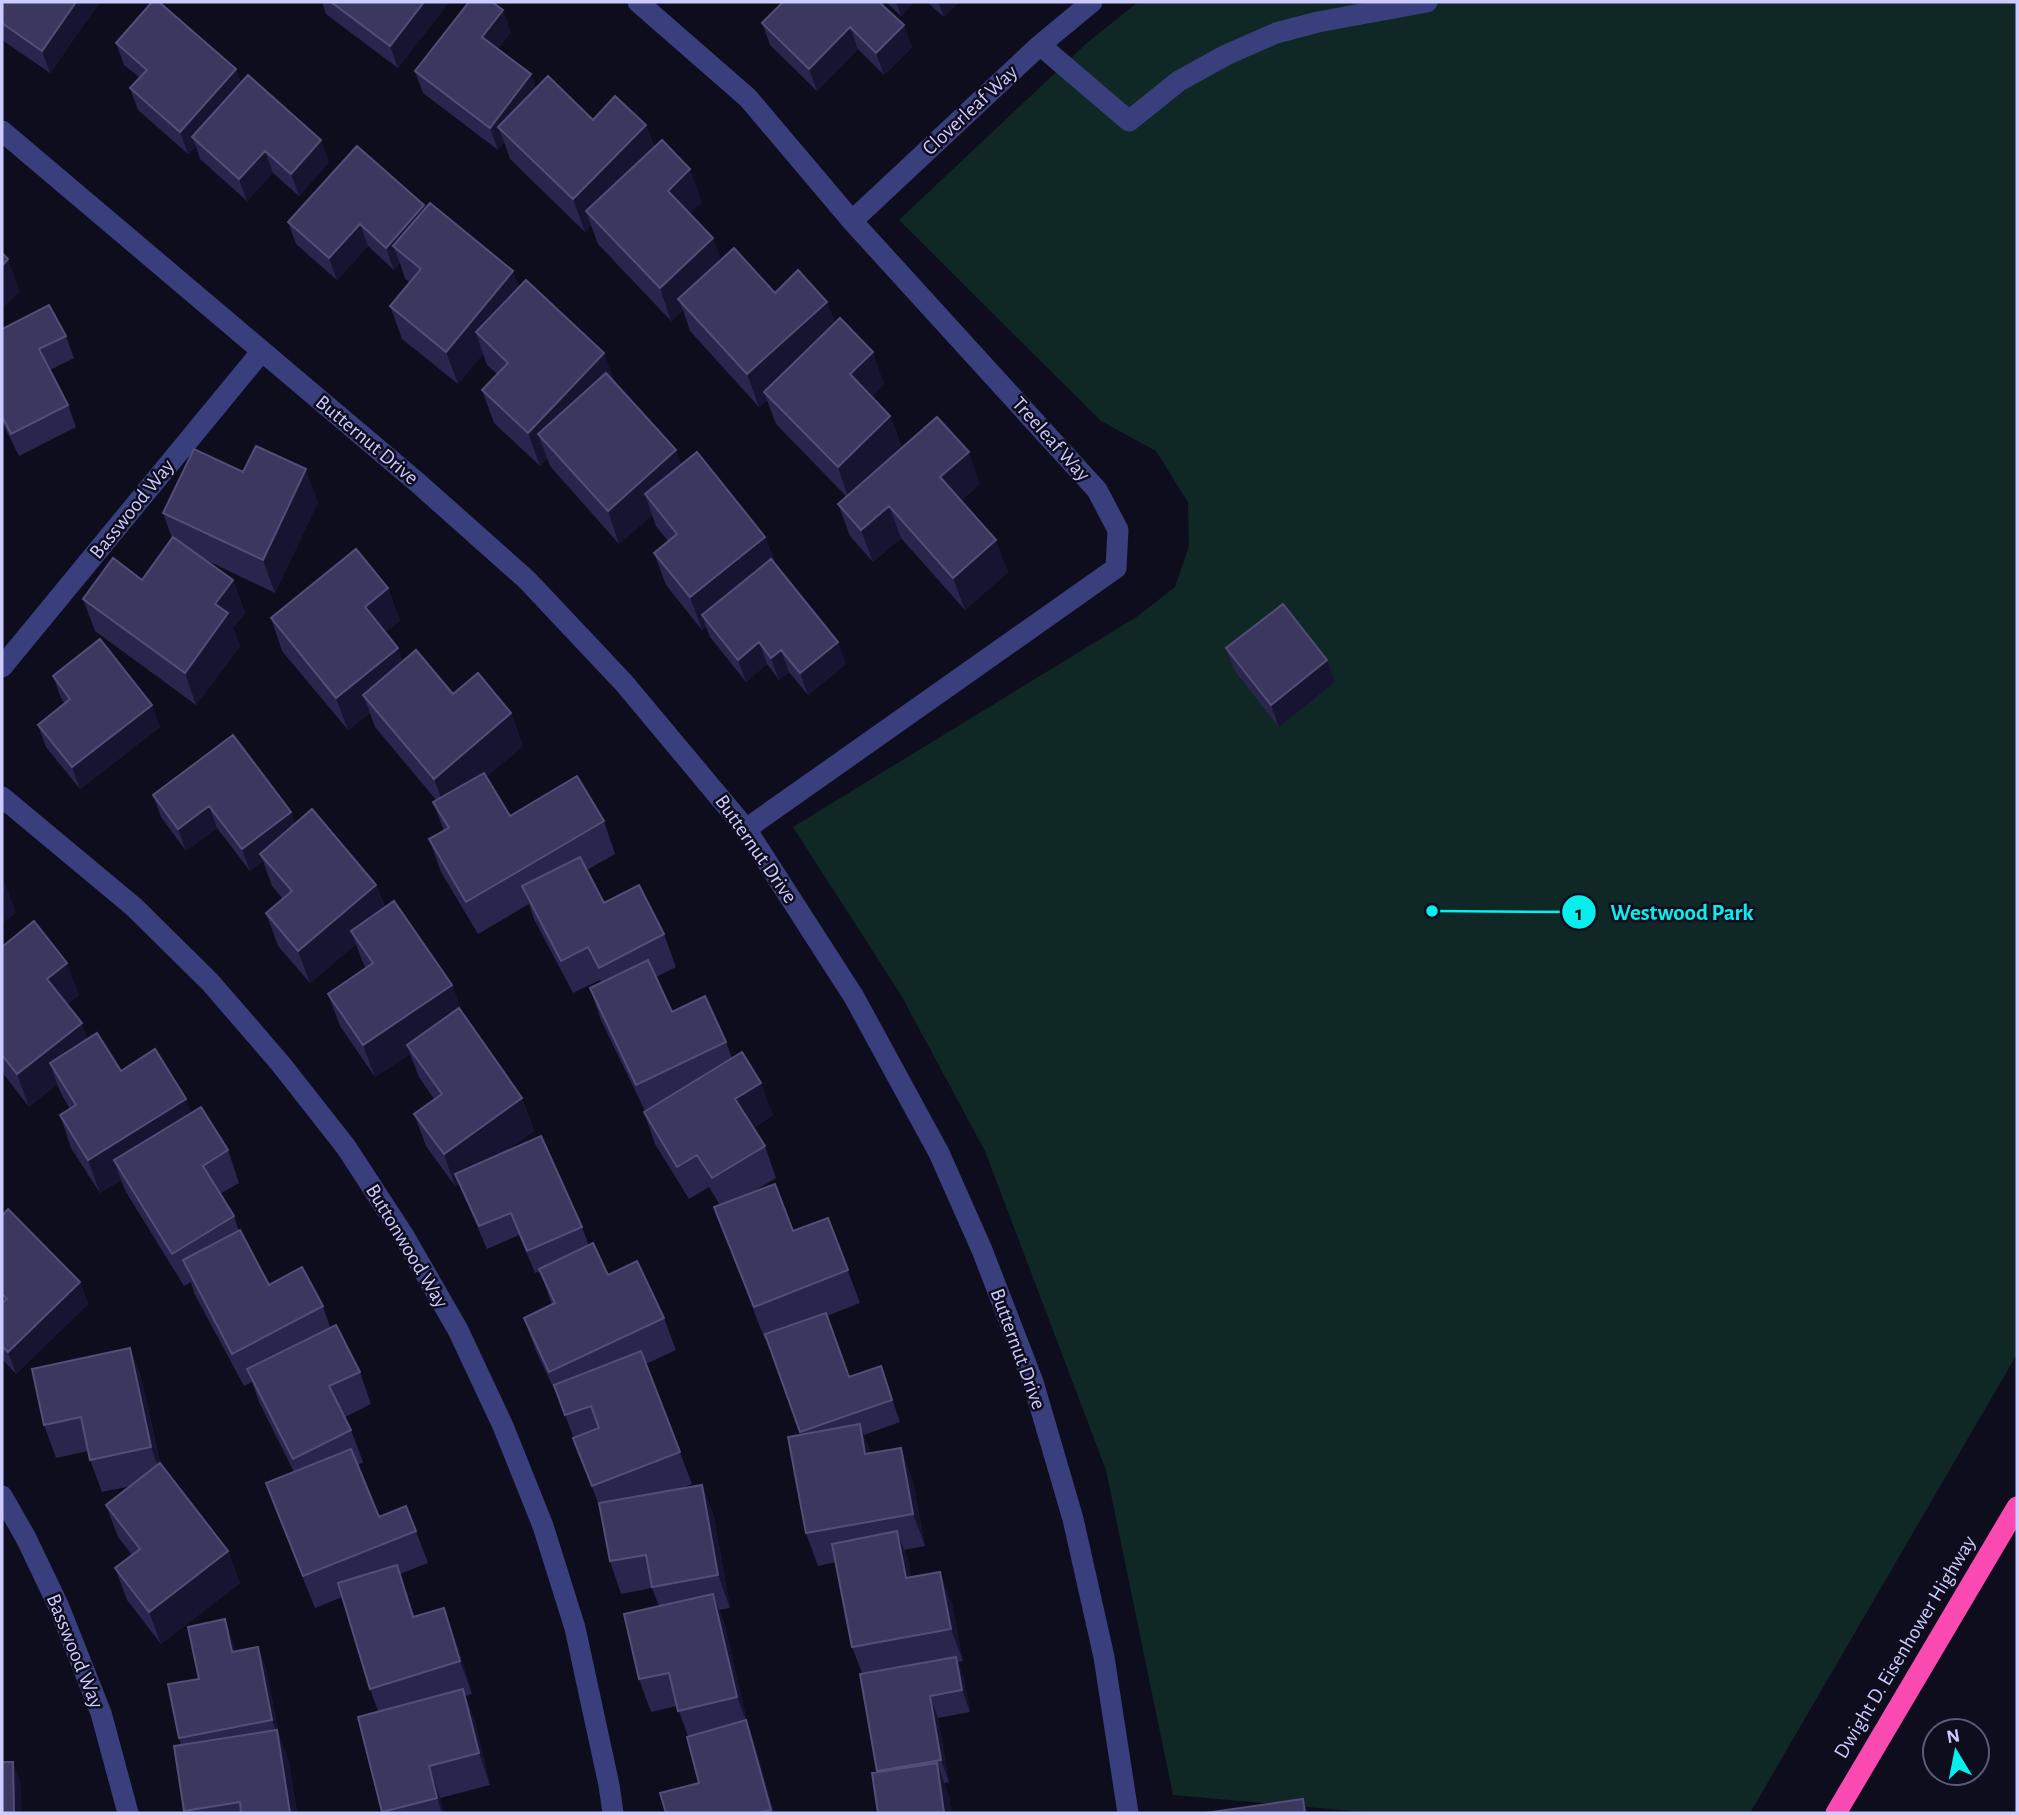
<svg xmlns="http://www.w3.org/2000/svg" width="2019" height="1815" font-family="'Alegreya Sans',sans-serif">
<rect width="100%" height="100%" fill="#0e0d1e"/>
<path fill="#102825" d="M1138,2h879v1352l-267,459h-375l-202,-18 -67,-325 -121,-319 -84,-156 -108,-168 345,-211 37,-29 14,-41 -1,-44 -32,-51 -55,-30 -202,-201 188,-177z"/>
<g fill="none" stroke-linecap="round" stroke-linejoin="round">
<path stroke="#393e7c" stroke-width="21" d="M638,2l110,96 104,123 245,269 21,40 -2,38 -370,261
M1040,45l89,76 50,-40 47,-26 50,-22 42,-11 109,-20
M2,131l416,352 109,97 97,103 122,146 108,168 85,156 43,97 51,132 40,137 31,138 24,156
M852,221l188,-176 52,-43
M2,667l260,-316
M2,797l132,110 76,75 70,81 66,84 58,89 54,94 45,96 40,100 32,102 34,157 4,28
M2,1496l24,42 33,69 42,106 27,100"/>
<path stroke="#fa4ab2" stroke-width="21" d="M1836,1813l181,-306"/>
</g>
<path fill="#29254c" d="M2,2h98l-50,71 -48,-33z
M322,2h127l-51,66 -72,-54z
M783,2l129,45 -28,28 -26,-26 -41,42 -47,-46 -8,-22z
M886,2h28l-13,14z
M927,2h32l-15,15z
M511,32l-13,17 33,25 5,14 57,32 53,5 8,22 48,55 -13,12 32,46 54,33 52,9 8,21 49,61 -13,13 19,19 12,32 78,36 -19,17 47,71 -43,38 -64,-72 -28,24 -23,-26 -12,-32 8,-8 -70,-72 -9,-24 -8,7 -69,-76 -7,-21 -12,11 -73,-77 -7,-19 -6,7 -75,-73 -6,-17 -6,8 -75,-57 -8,-22z
M116,43l120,26 5,14 88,79 -30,34 -26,-23 -26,28 -47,-42 -4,-13 -8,8 -50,-44 -8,-22 10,-10 -16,-13z
M424,205l1,3 88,63 6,16 95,95 62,68 5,14 84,73 11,28 70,99 -38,31 -19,-23 -10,8 -12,-16 -21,18 -36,-45 -4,-10 -4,3 -36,-45 -12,-32 14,-12 -12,-15 -4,-11 -33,29 -69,-78 -3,-8 -7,8 -46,-43 -12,-33 15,-16 -10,-9 -4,-11 -25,30 -56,-45 -12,-33 20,-24 -5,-3 -5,-16 -6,7 -26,-24 -31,34 -41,-36 -8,-22z
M2,329l64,7 8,22 -24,12 18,35 8,22 -57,29 -17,-34z
M243,472l75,30 -43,91 -69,-33 27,20 12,33 -12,15 7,18 -44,59 -101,-74 -12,-32 59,-19 30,-42 -9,-25z
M388,588l12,33 -15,11 18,29 50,33 58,19 12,33 -37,31 24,39 94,5 11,33 -28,16 17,33 60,31 12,33 -20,10 16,35 54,30 6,16 41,57 -20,13 12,18 11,32 -23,14 40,39 35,-13 32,85 -33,13 22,61 32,-11 19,56 -36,13 7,19 30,-6 12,33 12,65 -21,4 5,13 2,14 41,27 11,57 -5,1 6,17 6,33 -32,6 11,64 -5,1 5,13 2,17h-73l-1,-41 -15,-99 -10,-26 -16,-85 -18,4 -12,-33 -5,-98 -34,-96 -2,1 -51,-133 6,-2 -11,-18 -20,12 -34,-55 -11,-32 1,-1 -44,-91 -11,-32 11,-6 -1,-2 -27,13 -39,-74 -5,-15 -51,30 -37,-62 -12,-33 15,-8 -11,-29 4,-1 -62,-74 -5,-14 -22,17 -66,-79 -11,-33z
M1226,648l101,12 8,22 -56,45 -45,-57z
M53,676l107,51 -80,62 -34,-42 -8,-22 27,-21 -4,-6z
M153,795l138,17 4,12 81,61 9,22 67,78 10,28 60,85 12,33 -30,21 78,75 7,19 19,29 56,43 12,32 -30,14 46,120 -10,4 20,-3 12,32 16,91 -11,2 6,16 23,100 6,16 20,71h-108l33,-30 -11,-47 -11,-30 -26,6 -12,-33 20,-73 -7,-18 -31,6 -11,-33 -9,-50 -40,-107 -25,-53 -12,-33 28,-13 -12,-34 -5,2 -16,-38 -32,14 -28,-65 -4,2 -29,-40 -12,-32 20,-15 -15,-22 -9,-23 -35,23 -35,-51 -12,-32 38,-26 -3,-5 -7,-19 -46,39 -32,-37 -12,-33 17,-14 -11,-13 -9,-25 -13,10 -33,-43 -31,23 -25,-34z
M2,947l77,48 -12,10 21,34 33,32 65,28 5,14 37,37 11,33 -19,11 14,22 5,15 30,54 54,21 7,21 30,45 11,32 -26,13 6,13 12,32 -5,3 21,52 37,14 12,32 -28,11 15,42 41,24 16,54 -7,2 10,26 15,63 -50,13 4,15h-62l-24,-96 20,-6 -8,-22 -28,-92 -27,11 -37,-92 -12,-33 28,-11 -35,-70 -7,-20 -8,4 -50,-93 -3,-11 -7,4 -58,-94 -5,-12 -21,13 -29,-45 -11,-33 10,-6 -8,-14 -5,-11 -28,23 -27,-35z
M2,1216l78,66 8,22 -72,70 -14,-15z
M130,1348l12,33 18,82 68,88 12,32 -79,61 -34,-44 -12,-32 17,-13 -14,-18 -12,-32 25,-19 -29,6 -12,-32 -2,-9 -32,7 -12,-33z
M233,1642l2,9 23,-4 8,22 13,66 10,28 8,50h-112l-4,-68 -2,-7 20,-59z"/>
<path fill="#171432" d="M76,2h24l-50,71 -8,-22z
M424,2h25l-51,66 -8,-22z
M896,2h18l-13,14z
M938,2h21l-15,15z
M503,10l8,22 -20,27 -9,-22z
M904,25l8,22 -28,28 -8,-22z
M850,27l8,22 -41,42 -8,-22z
M236,69l8,22 -52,46 4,9 -8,8 -8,-22z
M531,74l8,22 -41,31 6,15 -6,8 -8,-22z
M646,125l11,33 -71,53 5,14 -6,7 -12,-33z
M321,140l8,22 -30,34 -8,-22z
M265,151l8,22 -26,28 -8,-22z
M690,169l12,33 -22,21 -12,-32z
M424,205l8,22 -39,19 7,17 -6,7 -8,-22z
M360,224l8,22 -31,34 -8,-22z
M713,238l12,32 -47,29 5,11 -12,11 -11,-33z
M8,259l12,33 -18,17v-43z
M513,271l12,33 -49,28 7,22 -25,30 -12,-32z
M827,302l12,32 -75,58 3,8 -8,7 -12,-33z
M873,352l11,32 -23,23 -11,-33z
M604,353l12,32 -78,49 9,24 -7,8 -12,-33z
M890,416l12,33 -53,51 -11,-33z
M676,450l12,33 -43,11 7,21 -33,29 -11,-33z
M969,452l11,32 -28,26 -12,-33z
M306,469l12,33 -43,91 -12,-33z
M889,506l12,32 -28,24 -12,-32z
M765,537l12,32 -75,46 4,12 -4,3 -12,-33z
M996,540l12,32 -43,38 -12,-32z
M233,580l12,33 -12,15 7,18 -44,59 -11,-32 30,-69z
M388,588l12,33 -24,19 -11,-33z
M759,642l8,22 -21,18 -8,-22z
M838,642l8,22 -38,31 -8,-22z
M398,648l11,32 -46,15 7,18 -22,17 -12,-32z
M781,650l8,22 -10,8 -8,-22z
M1327,660l8,22 -56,45 -8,-22z
M152,705l8,22 -80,62 -8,-22z
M511,713l12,33 -77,65 -12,-32z
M209,806l8,22 -31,23 -8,-22z
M291,812l8,22 -39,20 3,7 -13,10 -8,-22z
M4,880l12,33 -14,10v-41z
M376,885l12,32 -37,14 5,13 -46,39 -12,-32z
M67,963l12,32 -20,17 -12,-33z
M452,985l12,32 -57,28 3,9 -35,23 -12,-32z
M82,1023l11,32 -43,8 7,21 -28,23 -12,-33z
M761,1083l12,32 -26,16 -12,-32z
M522,1098l12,33 -75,52 -4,-9 4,10 -4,2 -11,-32z
M186,1099l12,33 -84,28 7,20 -21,13 -12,-33z
M80,1282l8,22 -72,70 -8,-22z
M130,1348l12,33 21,98 -12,-32z
M860,1424l12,32 -7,-2z
M901,1448l12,33 12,65 -12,-32z
M702,1485l12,32 16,91 -12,-33z
M897,1531l12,32 8,48 -11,-33z
M228,1551l12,32 -79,61 -12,-32z
M397,1565l12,33 16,51 -12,-32z
M940,1572l12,32 11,57 -12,-32z
M713,1594l12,32 23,100 6,16 20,71h-2l-24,-87 -11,-29z
M444,1608l12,32 16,54 -12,-33z
M225,1619l8,23 7,32 -8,-22z
M258,1647l8,22 13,66 10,28 8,50h-7l-12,-77 -6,-16z
M956,1657l8,22 6,33 -8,-22z
M463,1689l12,33 15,63 -11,-32z
M930,1696l8,22 11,64 -8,-22z
M13,1762l8,22 1,29h-8z
M937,1763l12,33 2,17h-7z
M429,1766l11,32 4,15h-2l-5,-15z
M1303,1799l5,14h-3z"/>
<path fill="#3b375f" stroke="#524e78" stroke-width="2" d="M2,2h74l-34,49 -40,-28z
M152,2h7l77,67 -56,63 -50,-44 17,-18 -31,-27z
M331,2h93l-34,44z
M469,2h23l11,8 -21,27 49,37 -41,54 -75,-57z
M783,2h96l25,23 -28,28 -26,-26 -41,42 -47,-46z
M248,75l73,65 -30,34 -26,-23 -26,28 -47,-42z
M548,76l45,44 22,-24 31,29 -73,74 -75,-72z
M662,140l28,29 -22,22 45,47 -53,50 -74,-77z
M357,146l67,59 -38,43 -26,-24 -31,34 -41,-36z
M430,203l83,68 -67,81 -56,-46 31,-37 -28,-23z
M734,248l41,45 23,-23 29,32 -80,72 -69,-75z
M2,253l6,6 -6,7z
M526,280l78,73 -76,80 -46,-43 26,-27 -32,-31z
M49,305l17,31 -27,13 29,56 -57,29 -9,-18v-87z
M840,318l33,34 -23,22 40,42 -52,51 -74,-75z
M606,373l70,77 -68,61 -70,-77z
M937,417l32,35 -29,25 56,63 -43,38 -64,-72 -28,24 -23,-26z
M256,446l50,23 -43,91 -100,-47 31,-64 49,23z
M697,452l68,85 -75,60 -36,-44 23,-19 -32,-40z
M173,537l60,43 -18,24 13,9 -43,60 -102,-74 30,-41 29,22z
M356,549l32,39 -23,19 33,41 -62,50 -65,-80z
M771,559l67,83 -38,31 -19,-23 -10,8 -12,-16 -21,18 -36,-45z
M1283,604l44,56 -56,45 -45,-57z
M100,639l52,66 -80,62 -34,-42 32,-26 -17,-23z
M416,650l37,44 25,-21 33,40 -77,66 -71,-84z
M233,735l58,77 -49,37 -33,-43 -31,23 -25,-34z
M484,773l26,43 67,-40 27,45 -138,81 -37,-63 20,-11 -16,-26z
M312,809l64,76 -78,66 -32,-38 26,-22 -32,-37z
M580,857l24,46 35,-18 25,49 -65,34 -11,-21 -27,14 -39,-75z
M394,901l58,84 -89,60 -35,-51 45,-31 -22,-32z
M34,921l33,42 -20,16 35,44 -65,51 -15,-19v-108z
M648,960l24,52 33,-16 21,46 -90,43 -46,-97z
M459,1008l63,90 -78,56 -30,-40 28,-20 -35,-49z
M97,1033l24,38 34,-22 31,50 -98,61 -28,-45 16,-10 -26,-42z
M742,1052l19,31 -26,16 30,47 -53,32 -15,-23 -20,12 -33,-55z
M201,1107l27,43 -25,16 31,50 -62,38 -58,-94z
M541,1136l41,91 -55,24 -16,-38 -32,13 -24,-52z
M775,1184l18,47 35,-13 20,52 -94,37 -40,-100z
M8,1209l72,73 -72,70 -6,-6v-43l5,-4 -5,-5v-78z
M240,1230l29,55 33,-18 21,39 -91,48 -49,-94z
M593,1243l15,32 29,-14 27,57 -115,54 -25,-54 31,-15 -16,-34z
M826,1313l23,64 32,-11 11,34 -92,32 -35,-98z
M336,1325l24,47 -31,14 22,44 -58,29 -46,-90z
M130,1348l21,99 -61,13 -9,-43 -37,8 -12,-56z
M641,1351l39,101 -88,34 -19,-48 26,-10 -8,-22 -26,9 -11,-30z
M860,1424l5,30 36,-6 12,66 -107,19 -18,-96z
M351,1449l28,68 27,-11 10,25 -113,45 -37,-93z
M160,1463l68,88 -79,61 -34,-44 25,-19 -34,-44z
M702,1485l16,90 -66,12 -6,-32 -36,6 -11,-58z
M897,1531l9,47 34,-6 11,57 -99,18 -20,-103z
M397,1565l16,52 31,-9 16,53 -90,28 -32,-106z
M713,1594l24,103 -59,14 -9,-38 -30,6 -15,-65z
M225,1619l7,33 26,-5 14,73 -93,18 -11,-54 31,-5 -11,-52z
M956,1657l6,33 -32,6 11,64 -64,11 -17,-97z
M463,1689l16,64 -50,13 8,32 -55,14 -24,-95z
M746,1720l25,90 -13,3h-92l-6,-20 39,-10 -12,-46z
M277,1730l13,83h-49l-1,-11 -56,9 -10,-65z
M2,1762h11l1,51h-12z
M937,1763l7,50h-66l-6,-40z
M1303,1799l2,14h-100z"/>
<g text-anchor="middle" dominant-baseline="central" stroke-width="5" stroke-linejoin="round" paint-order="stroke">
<g font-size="21" fill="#cccbfe" stroke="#0e0d1e">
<text transform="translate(970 110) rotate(-43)">Cloverleaf Way</text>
<text transform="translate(1051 439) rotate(48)">Treeleaf Way</text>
<text transform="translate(367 440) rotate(40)">Butternut Drive</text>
<text transform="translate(132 509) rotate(-51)">Basswood Way</text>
<text transform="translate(756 849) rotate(55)">Butternut Drive</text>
<text transform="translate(407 1246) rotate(59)">Buttonwood Way</text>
<text transform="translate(1018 1349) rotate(70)">Butternut Drive</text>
<text transform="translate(1905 1647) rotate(-59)">Dwight D. Eisenhower Highway</text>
<text transform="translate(75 1651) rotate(68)">Basswood Way</text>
</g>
</g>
<path fill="none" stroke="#06efec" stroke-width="2.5" d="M1432 911L1579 912"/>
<g fill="#06efec" stroke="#0e0d1e" stroke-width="2.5">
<circle cx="1432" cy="911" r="7"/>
<circle cx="1579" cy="912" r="18"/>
</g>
<g font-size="21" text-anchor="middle" font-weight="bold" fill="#111">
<text x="1579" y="920">1</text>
</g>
<g font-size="23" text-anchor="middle" font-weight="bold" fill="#06efec" stroke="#0e0d1e" stroke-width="5" stroke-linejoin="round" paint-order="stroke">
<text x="1682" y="920">Westwood Park</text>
</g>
<rect width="2019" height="1815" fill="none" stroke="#cccbfe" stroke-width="7"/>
<g transform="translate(1956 1752) rotate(350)"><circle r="33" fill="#0e0d1e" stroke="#5a5978" stroke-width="2"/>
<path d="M0-5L12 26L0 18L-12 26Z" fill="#06efec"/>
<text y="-10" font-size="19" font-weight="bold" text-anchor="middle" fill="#cccbfe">N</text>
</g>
</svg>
